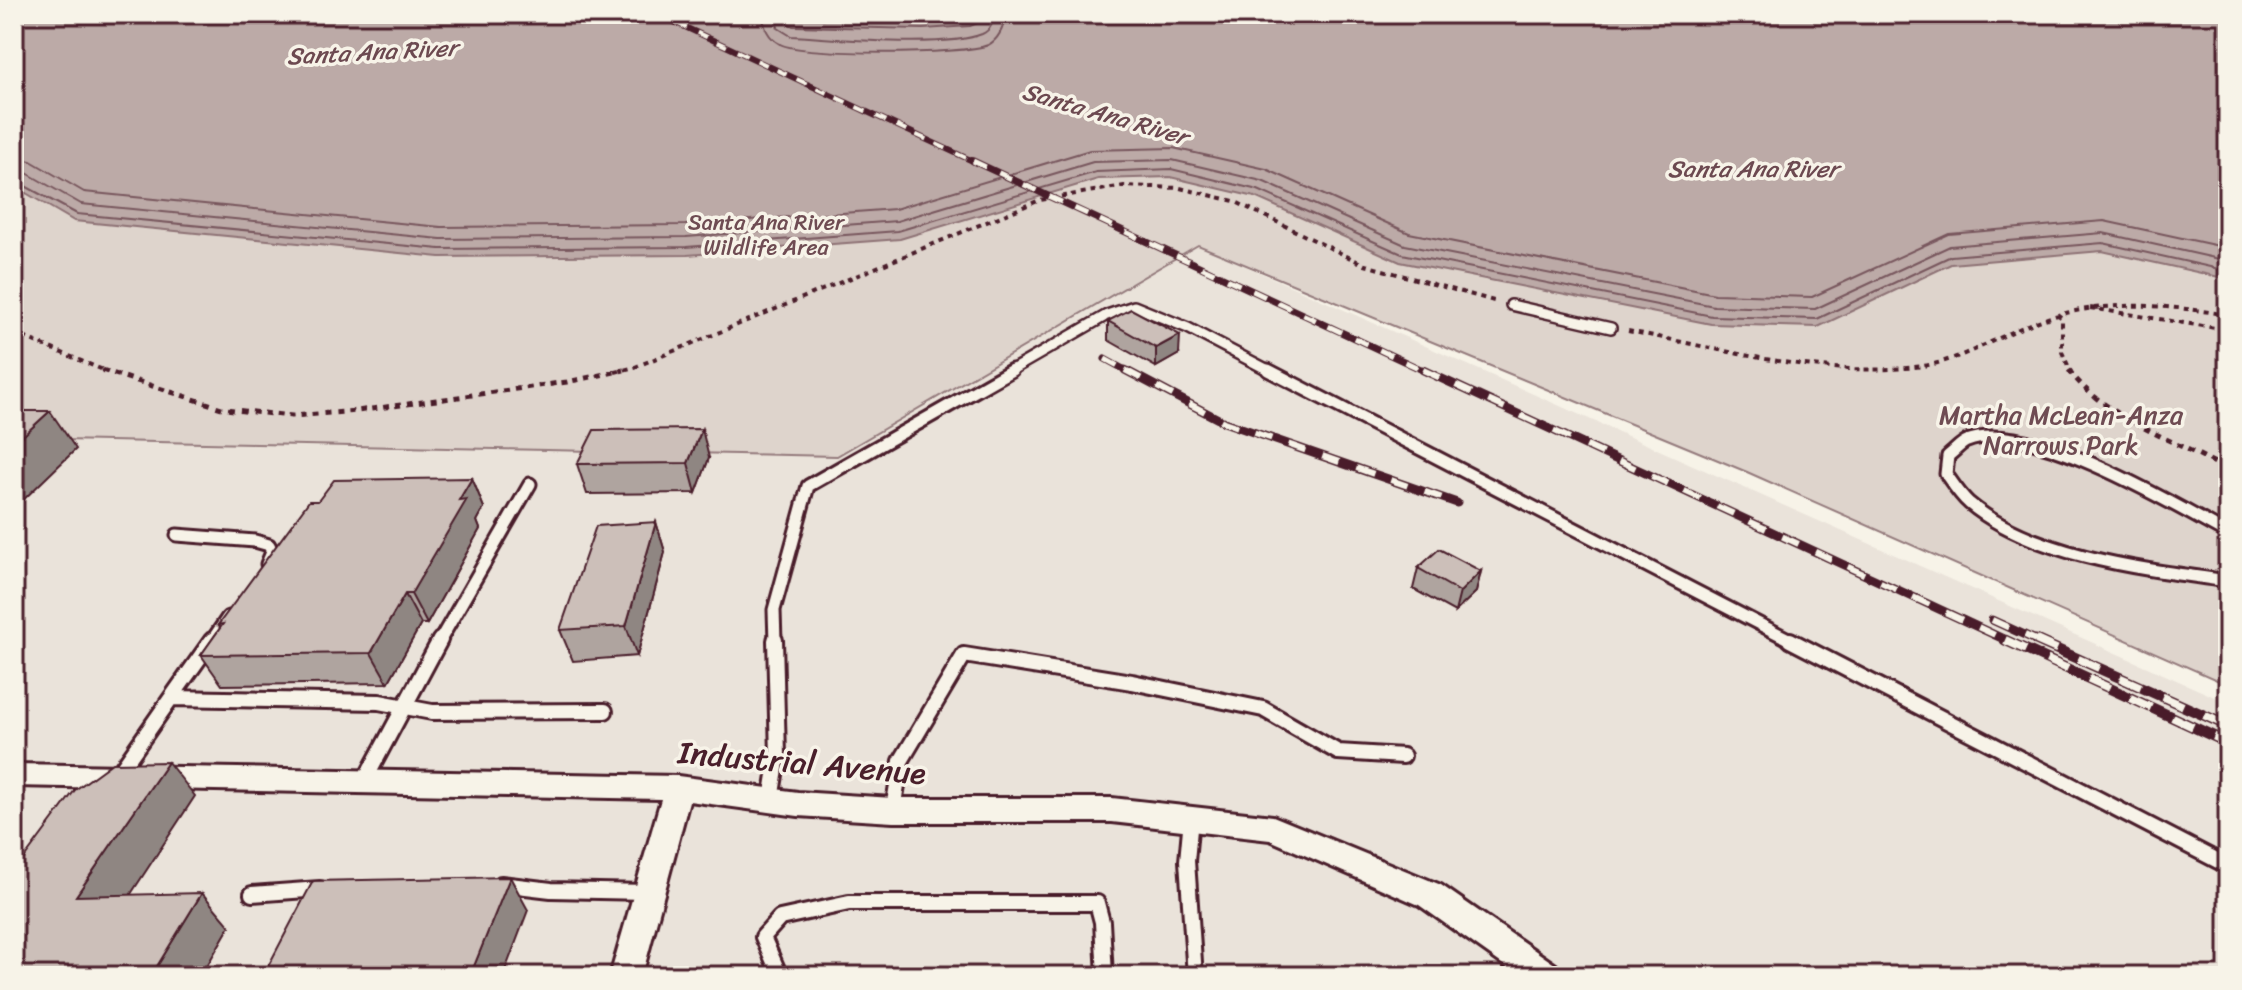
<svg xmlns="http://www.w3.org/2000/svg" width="2242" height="990" font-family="Sriracha,sans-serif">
<rect width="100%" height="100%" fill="#f7f3e8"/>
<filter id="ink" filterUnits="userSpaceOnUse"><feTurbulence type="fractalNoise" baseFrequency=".0125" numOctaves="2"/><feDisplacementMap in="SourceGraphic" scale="16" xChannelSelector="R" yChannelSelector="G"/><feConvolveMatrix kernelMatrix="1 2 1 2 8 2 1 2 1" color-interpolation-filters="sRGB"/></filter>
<g filter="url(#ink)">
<path fill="#eae3da" d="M1198,245l1030,458v273h-2214v-537l823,17z"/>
<path fill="#ded4cc" stroke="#947a7c" stroke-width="2" d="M14,14h2214v671l-481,-213 -549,-227 -361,211 -823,-17z"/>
<path fill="#bcaaa7" stroke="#8e7275" stroke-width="2" d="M14,14h580l351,7 66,-7h1217v265l-126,-28 -151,13 -133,63 -107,-3 -311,-62 -145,-65 -85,-20 -72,2 -198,60 -213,16 -247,2 -366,-36 -60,-35z"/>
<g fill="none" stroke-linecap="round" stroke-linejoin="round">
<path stroke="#78575d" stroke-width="2" d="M762,14c2,13 6,24 18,30 21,12 185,11 208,1 12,-6 16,-19 18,-31
M774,14l4,14 13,8c42,2 155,13 191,-2 9,-4 11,-11 12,-20
M784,14l2,8 7,4 130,3 47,-3 12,-5 1,-7
M14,158l17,3 53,31 160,16 197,19 244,-2 210,-16 195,-59 83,-2 93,21 143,64 306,61 97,3 137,-63 155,-13 124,27
M14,170l11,2 56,32 360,35 245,-2 211,-16 196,-59 79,-2 90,21 143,64 309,61 101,3 135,-63 153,-13 125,28
M14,180l63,34 363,35 246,-2 212,-16 198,-59 75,-3 87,21 144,64 310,62 105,3 134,-63 152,-13 125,28"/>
<defs>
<path id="service-far2" d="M1511,305l100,23
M1008,372l99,-57 27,-9 54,22 84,44"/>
<path id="service-far1" d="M1268,370l526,272
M2228,534c-56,-30 -199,-117 -261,-93 -6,2 -13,11 -19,15l-2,18c7,10 14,21 23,29 64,54 179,67 259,78
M177,535l78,6 14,4 3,7 -5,12
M211,642l17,-25
M439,642l91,-158
M775,642l-1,-32 34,-124 204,-116"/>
<path id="service" d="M1790,640l438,226
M171,698l41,-58
M118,774l53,-76 208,4 53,10 173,-1
M365,780l75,-140
M771,800l7,-44 -3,-116
M893,809l8,-48 63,-106 168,27 131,27 75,43 65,4
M1191,818l-4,43 8,115
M501,884l50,6 96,2
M252,894l68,-5
M780,976l-17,-39 17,-19 69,-15h248l5,19 3,54"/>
<path id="minor" d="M14,764l664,12 120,16 95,6h219l161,18 168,69 115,80 5,11h-42l-100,-71 -149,-65 -158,-18h-219l-95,-6 -109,-15 -47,175h-32l51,-177 -647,-13z"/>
</defs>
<use href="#service-far2" stroke="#4a1f2b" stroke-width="14"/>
<use href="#service-far1" stroke="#4a1f2b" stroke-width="17"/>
<use href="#service" stroke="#4a1f2b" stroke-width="20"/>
<use href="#minor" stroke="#4a1f2b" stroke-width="6"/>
<path stroke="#4a1f2b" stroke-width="4" stroke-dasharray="5 5" stroke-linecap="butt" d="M2090,308l138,22
M2057,314l5,4v34l9,20
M1628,331c96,18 197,49 295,35 40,-6 75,-30 113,-44 62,-23 128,-18 192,-7
M14,333l94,39
M615,372l20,-5 405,-167 84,-14 56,2 54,13 131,64 129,36"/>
<path stroke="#4a1f2b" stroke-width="5" stroke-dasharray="6 6" stroke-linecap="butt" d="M102,370l123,39 67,7 65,-5 210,-29 57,-12
M2069,370c33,47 110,72 159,100"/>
<use href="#service-far2" stroke="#f7f3e8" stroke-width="9"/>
<use href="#service-far1" stroke="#f7f3e8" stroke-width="11"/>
<use href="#service" stroke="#f7f3e8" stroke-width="14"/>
<use href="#minor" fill="#f7f3e8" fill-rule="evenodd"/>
<defs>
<path id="rail-far3" d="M657,14l320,149"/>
<path id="rail-far2" d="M973,161l454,211
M1105,359l24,13"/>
<path id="rail-far1" d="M1125,370l99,52 233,81
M1423,370l587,272
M1992,620l48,22"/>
<path id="rail" d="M2005,640l223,103
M2036,640l192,86"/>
</defs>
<use href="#rail-far3" stroke="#4a1f2b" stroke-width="6"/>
<use href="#rail-far2" stroke="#4a1f2b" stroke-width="7"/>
<use href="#rail-far1" stroke="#4a1f2b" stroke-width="9"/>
<use href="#rail" stroke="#4a1f2b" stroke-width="11"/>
<use href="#rail-far3" stroke="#f7f3e8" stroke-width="4" stroke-dasharray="11" stroke-linecap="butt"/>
<use href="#rail-far2" stroke="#f7f3e8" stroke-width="5" stroke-dasharray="14" stroke-linecap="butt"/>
<use href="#rail-far1" stroke="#f7f3e8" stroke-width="6" stroke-dasharray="18" stroke-linecap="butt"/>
<use href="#rail" stroke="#f7f3e8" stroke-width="8" stroke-dasharray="23" stroke-linecap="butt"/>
</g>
<path fill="#afa49f" stroke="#4a1f2b" stroke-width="2" d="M1108,321l71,33 -23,13 -48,-27z
M709,458l-13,35 -109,1 -10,-30z
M472,478l12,30 -7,13 3,8 -53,95h-6l-33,59 -166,2 -21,-30 19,-27 -2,-3 100,-124z
M656,522l9,30 -28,104 -64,5 -13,-31z
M1418,568l63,3 -5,21 -21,20 -42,-23z"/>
<path fill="#8f8682" stroke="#4a1f2b" stroke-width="2" d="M1180,335l-1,19 -23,13v-19z
M50,411l26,38 -59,57 -3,-4v-58z
M702,429l7,29 -13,35 -8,-30z
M472,478l12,30 -7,13 3,8 -53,95 -16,-30 48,-94z
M656,522l9,30 -28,104 -11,-30z
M1481,571l-5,21 -21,20 5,-20z
M405,594l16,30 -33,59 -17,-30z
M168,762l27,34 -87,133 -32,-33z
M510,877l18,33 -25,66h-33z
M202,893l28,33 -29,50h-50z"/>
<path fill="#ccbfb9" stroke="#4a1f2b" stroke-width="2" d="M1131,309l49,26 -24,13 -48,-27z
M14,411h36l-36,33z
M702,429l-14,34 -111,1 17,-34z
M472,478l-13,22 8,-1 -56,95h-6l-34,59 -170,2 22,-31 -5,1 91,-124h9l16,-21z
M656,522l-30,104 -66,4 36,-104z
M1439,549l42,22 -21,21 -42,-24z
M168,762l-92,134 126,-3 -51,83h-137v-104l61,-82 37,-27z
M510,877l-40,99h-207l50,-95z"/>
</g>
<g text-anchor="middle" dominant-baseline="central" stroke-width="7" stroke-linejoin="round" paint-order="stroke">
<g font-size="22" fill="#6f4c53" stroke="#f7f3e8">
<text x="766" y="222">Santa Ana River<tspan x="766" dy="25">Wildlife Area</tspan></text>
</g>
<g font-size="24" font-style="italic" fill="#6c4950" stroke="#f7f3e8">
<text transform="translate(372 52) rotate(-3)">Santa Ana River</text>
<text transform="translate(1105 114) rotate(16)">Santa Ana River</text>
<text x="1753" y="169">Santa Ana River</text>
</g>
<g font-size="26" fill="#6f4c53" stroke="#f7f3e8">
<text x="2061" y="415">Martha McLean-Anza<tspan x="2061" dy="30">Narrows Park</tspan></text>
</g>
<g font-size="32" fill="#4a1f2b" stroke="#f7f3e8">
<text transform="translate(802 763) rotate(5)">Industrial Avenue</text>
</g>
</g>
<rect width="2242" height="990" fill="none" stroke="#f7f3e8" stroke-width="48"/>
<rect x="24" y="24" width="2194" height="942" fill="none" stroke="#4a1f2b" stroke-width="3" filter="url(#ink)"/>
</svg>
